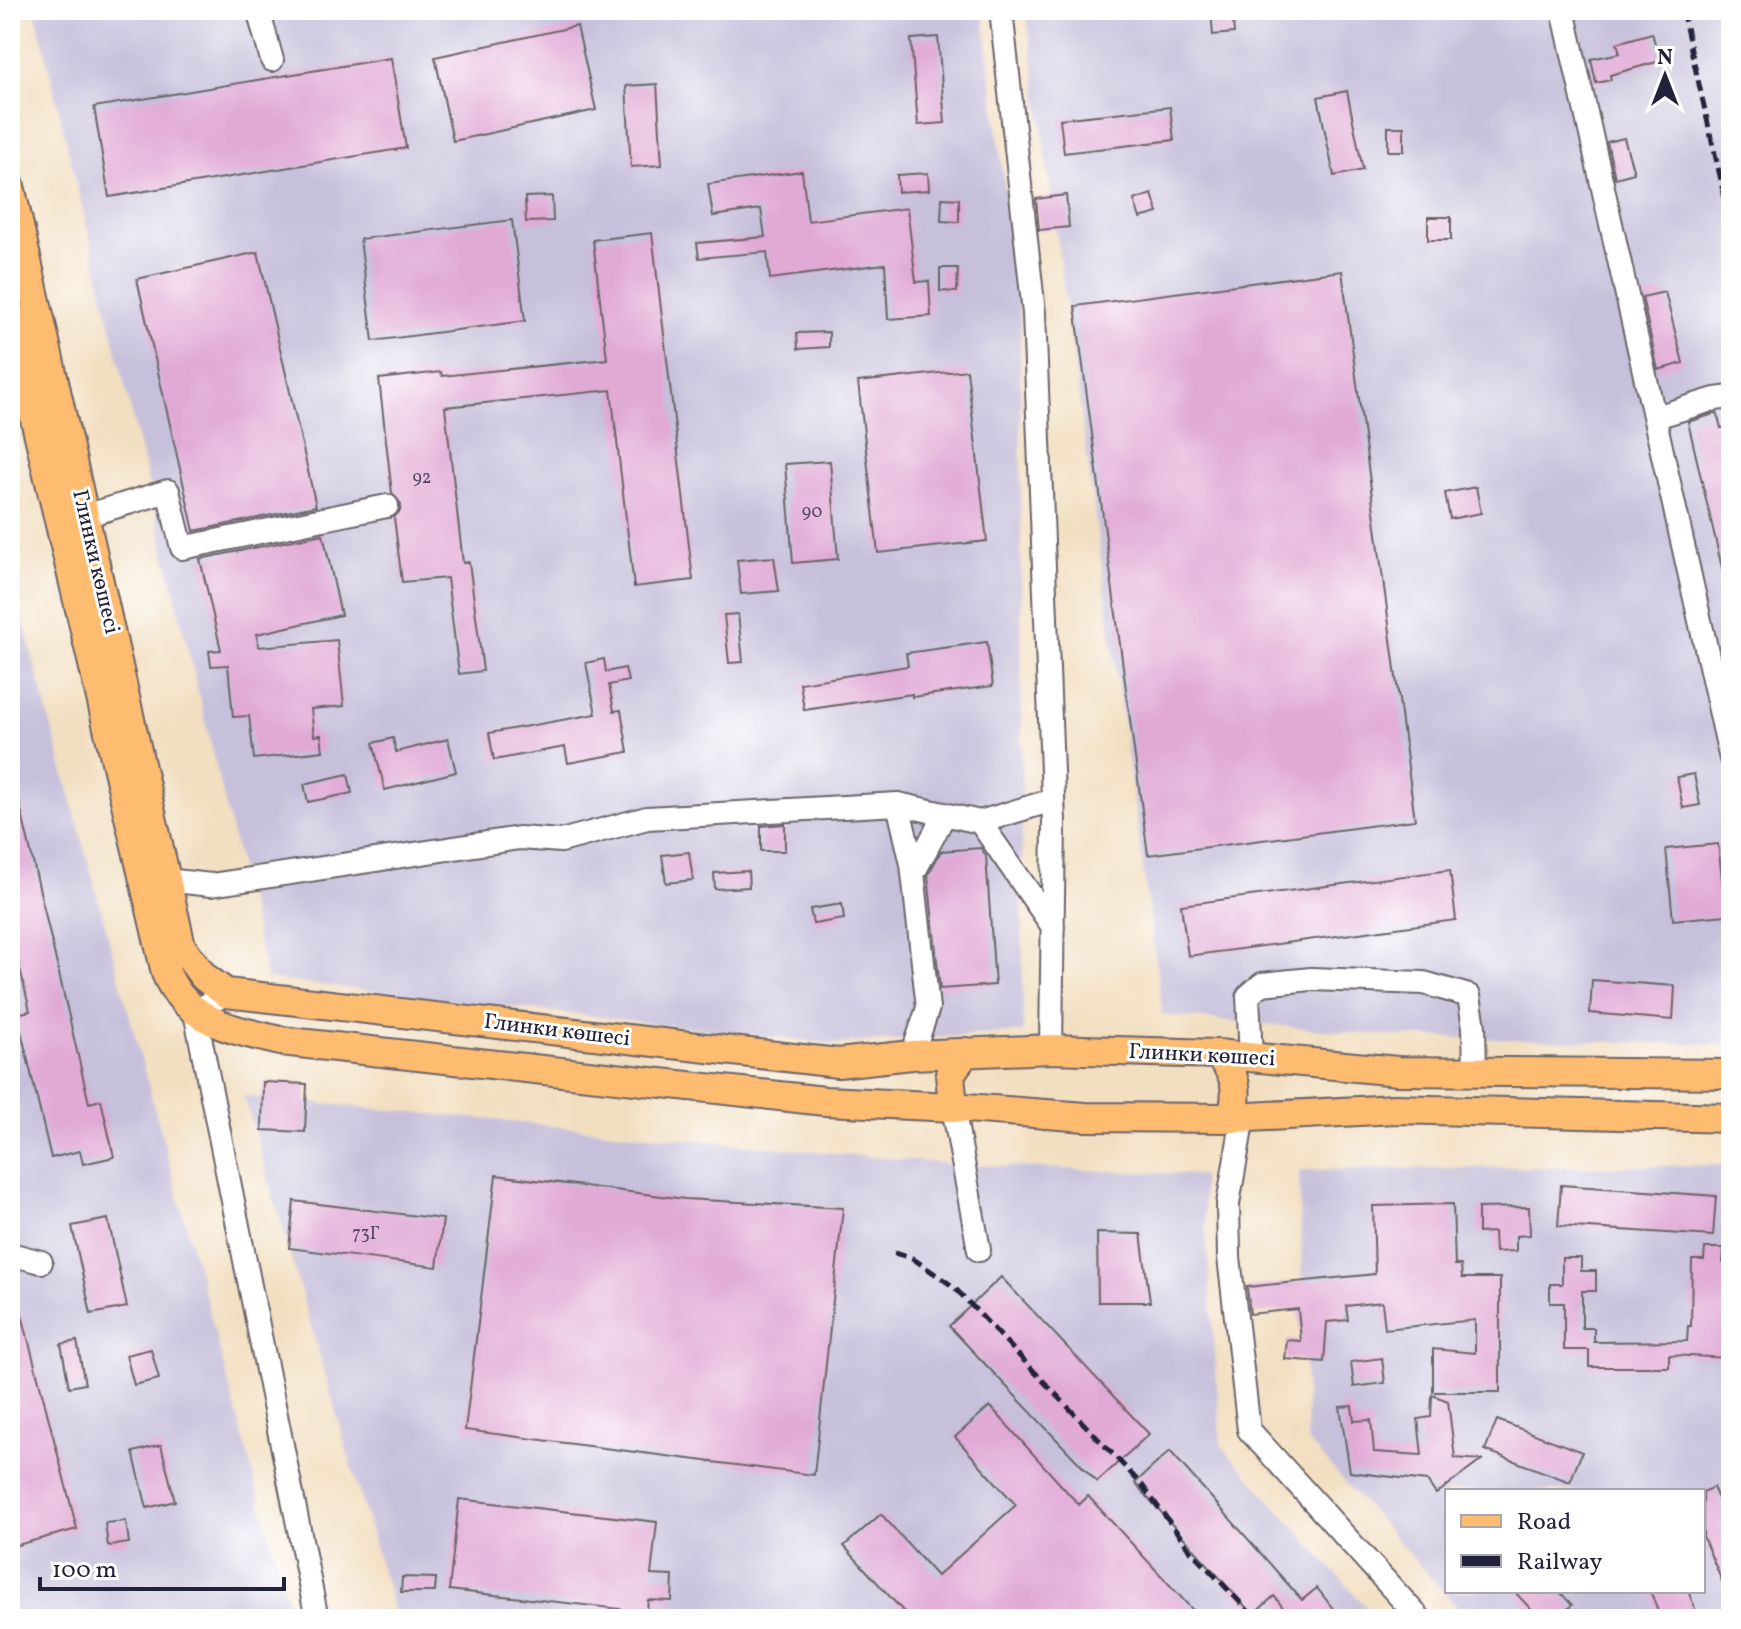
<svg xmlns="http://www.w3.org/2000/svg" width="1741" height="1629" font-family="Vollkorn,serif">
<rect width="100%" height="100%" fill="#fff"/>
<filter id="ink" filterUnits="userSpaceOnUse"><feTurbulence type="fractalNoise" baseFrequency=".0125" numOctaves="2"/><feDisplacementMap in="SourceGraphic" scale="16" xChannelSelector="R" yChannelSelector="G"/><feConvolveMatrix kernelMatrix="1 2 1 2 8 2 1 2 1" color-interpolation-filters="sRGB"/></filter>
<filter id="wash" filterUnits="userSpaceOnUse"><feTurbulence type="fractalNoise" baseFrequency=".006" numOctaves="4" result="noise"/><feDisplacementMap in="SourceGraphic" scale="32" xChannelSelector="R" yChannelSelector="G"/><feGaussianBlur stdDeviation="1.8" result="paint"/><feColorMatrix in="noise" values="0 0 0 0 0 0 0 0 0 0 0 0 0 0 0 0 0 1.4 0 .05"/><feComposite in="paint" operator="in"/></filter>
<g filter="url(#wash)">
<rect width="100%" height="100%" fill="#f2dfc1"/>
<path fill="#c6c0da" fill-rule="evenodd" d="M35,10h948l37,307 3,715 -188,12 -568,-65z
M1026,10h705v1035l-341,-9 -227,-21z
M10,572l282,1047h-282z
M244,1096l703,68 255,11 19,270 156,174h-981z
M1731,1165v454h-263l-161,-179 -8,-270zM1447,1491h256v100h-256z"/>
<g id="blocks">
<path fill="#e1aad5" d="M1211,10h21l2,23 -21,2z
M577,26l19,84 -143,31 -18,-84z
M1652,33l8,28 -50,14 1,5 -15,3 -5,-24 29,-6 -3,-10z
M938,37l7,86 -27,2 -7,-86z
M391,58l15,90 -297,49 -15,-90z
M657,84l5,81 -31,2 -5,-81z
M1347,91l16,79 -29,6 -16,-79z
M1170,107l4,33 -110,13 -4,-34z
M1388,127h16v24h-16z
M1624,138l10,35 -19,5 -8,-36z
M802,171l6,50 99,-13 9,74 13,-1 2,35 -43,3 -3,-55 -115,15 -3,-27 -68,6 -2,-15 68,-6 -4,-28 -48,7 -5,-32z
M928,173l1,17 -31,2 -1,-17z
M1152,194l6,19 -18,5 -6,-18z
M1066,195l3,32 -30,3 -3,-31z
M552,196l1,25 -27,1 -1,-25z
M942,198l17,1v23l-18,-1z
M1428,217h23v23h-23z
M512,220l13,101 -152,20 -13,-102z
M652,233l41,347 -59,7 -23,-197 -166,17 18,156 6,-1 14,109 -24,3 -12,-96 -45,4 -8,-65 6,-6 1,-7 -9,-11 -13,-114 62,-7 1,4 165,-17 -14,-119z
M258,252l58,254 -122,25 -57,-252z
M940,268h18l-1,24 -17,-1z
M1342,271l73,549 -267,35 -73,-549z
M1665,292l18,71 -25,7 -16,-73z
M829,332v15l-31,2 -1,-16z
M967,370l20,171 -109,12 -20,-171z
M1717,413l4,15 10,-2v159h-5l-38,-163z
M830,461l8,98 -45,4 -8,-99z
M1476,487l5,26 -31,6 -5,-26z
M323,534l18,81 -84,19 2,13 78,-7 7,66 -33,3 3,27 7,-1 2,16 -69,8 -5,-43 -16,1 -5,-52 -17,1 -2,-15 12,-1 -21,-91z
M774,557l5,34 -38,3 -4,-34z
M738,614l5,48 -14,1 -5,-48z
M987,642l6,44 -81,11v-3l-108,16 -4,-27 108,-17 -2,-13z
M604,659l2,13 19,-4 3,13 -19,4 5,26 7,-1 7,42 -60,11 -3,-16 -71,13 -5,-27 107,-19 -10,-51z
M393,738l3,14 52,-13 8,33 -71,18 -12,-47z
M348,774l4,19 -44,9 -4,-18z
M1694,774l6,31 -17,3 -6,-31z
M15,784l74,319 12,-3 13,57 -31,7 -3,-13 -29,7 -34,-144 13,-3 -20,-85v-141z
M785,824v27h-24v-25z
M1718,844l8,71 -53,5 -7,-71z
M981,848l5,8 9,129 -55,4 -12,-114 13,-24z
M689,852l4,28 -27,3 -4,-28z
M1450,870l6,50 -268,36 -7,-51z
M748,871l1,16 -34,2 -1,-16z
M842,904l2,15 -31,5 -3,-15z
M1592,980l83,6 -2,34 -83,-7z
M263,1082l44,2 -2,48 -43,-2z
M496,1175l189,24 158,9 -29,267 -349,-45z
M1561,1185l155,11 -3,40 -155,-10z
M294,1201l149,18 -6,48 -148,-19z
M1453,1204l2,61h6l1,13h38v114h-67v-43l42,4v-33l-90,9 -3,-27 -36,4 2,14 -21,2 -3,40 -39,-3 2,-19 14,1 -3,-32 -48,5 -3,-27 128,-13 -2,-68z
M1529,1207l1,28 -14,1v15l-21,1 -1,-20 -16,1v-25z
M108,1219l19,88 -36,7 -19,-88z
M1097,1233l44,1 9,68h-52z
M1705,1248h19l-1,15h8v95l-62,-3v12h-80v-17h-25v-47h-14v-19h12v-26h19v13h15v20h-14v37h12v14l93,-1 1,-15h3l1,-66h12z
M1001,1277l148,157 -52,48 -148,-156z
M22,1315l55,214 -67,18v-229z
M77,1341l8,43 -16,3 -8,-43z
M151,1349l8,30 -25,6 -8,-30z
M1382,1358l3,25 -31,4 -3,-25z
M1432,1395l16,6 7,57 27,2 -46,34 -9,-13 -77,-9 -10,-65 12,-1 2,15 17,-1 3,32 48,3 -4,-36 13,-2z
M990,1406l89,99 9,-9 113,123h-306l8,-8 -59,-65 37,-32 56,62 79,-71 -61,-68z
M1497,1420l85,32 -12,30 -85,-32z
M161,1445l14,56 -28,7 -14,-56z
M1170,1451l132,149 15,-12 24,31h-49l-18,-23 -21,19 -118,-132z
M1713,1487l18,42v73l-28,-65v-45z
M459,1499l198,23 -6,53 22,1 -1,25 -24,-1 -1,12 -198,-22z
M126,1521l3,22 -21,3 -3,-23z
M402,1577l34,1 -1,14h-34z
M1514,1591h45l13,14 -15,14h-17z
M1650,1591h38l11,28h-38z"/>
</g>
</g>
<g filter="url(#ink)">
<use href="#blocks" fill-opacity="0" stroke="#6b646a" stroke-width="2"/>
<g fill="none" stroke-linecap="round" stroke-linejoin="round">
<defs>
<path id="minor" d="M258,10l14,50
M1001,10l33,303 20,509 -3,227
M1563,10l168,749
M1656,417l59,-18 16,-2
M85,516l83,-25 14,57 205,-42
M898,804l14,60 16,144 -16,47
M980,822l73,105
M913,874l32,-60
M166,880l45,5 308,-47 42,3 86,-23 251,-14 82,18 73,-22
M226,993l-31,19 122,607
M1251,1057l-3,-61 14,-12 49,-5 113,4 45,13 5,31 1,45
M953,1107l26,143
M1243,1117l-15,87 1,53 20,173 171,189
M10,1254l31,8"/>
<path id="major" d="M10,186l171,760 23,31 22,16 612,70 74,-8 139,-6 166,5 181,17 333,3
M10,313l156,660c21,50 68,57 115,68l544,60 128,6 133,10 146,1 163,-9 336,9
M1217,1054c20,20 22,37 15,64
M953,1107l-3,-33 16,-22"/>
</defs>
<use href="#minor" stroke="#6b646a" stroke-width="26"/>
<use href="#major" stroke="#6b646a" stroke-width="32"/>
<use href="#minor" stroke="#fff" stroke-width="22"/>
<use href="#major" stroke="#febc70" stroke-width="28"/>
<path stroke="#22223b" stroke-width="5" stroke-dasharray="12 6" stroke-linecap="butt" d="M1682,10l49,214
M894,1253l18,5 42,29 188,198 48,65 66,69"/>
</g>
</g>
<g text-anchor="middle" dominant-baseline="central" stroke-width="6" stroke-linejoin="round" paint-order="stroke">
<g font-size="18" fill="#524462">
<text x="422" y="478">92</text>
<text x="812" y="512">90</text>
<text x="366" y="1234">73Г</text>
</g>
<g font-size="22" fill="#22223b" stroke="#fff">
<text transform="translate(95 562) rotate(77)">Глинки көшесі</text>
<text transform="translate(557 1031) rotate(7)">Глинки көшесі</text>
<text transform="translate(1202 1056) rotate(3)">Глинки көшесі</text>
</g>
</g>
<rect width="1741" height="1629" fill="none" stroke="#fff" stroke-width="40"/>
<rect x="1445" y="1489" width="260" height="104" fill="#ffffff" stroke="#a7a7b1" stroke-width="2"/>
<rect x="1461" y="1515" width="40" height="12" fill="#febc70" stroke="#a7a7b1" stroke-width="2"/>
<text x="1517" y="1529" font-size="24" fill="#22223b">Road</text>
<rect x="1461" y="1555" width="40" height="12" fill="#22223b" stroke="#a7a7b1" stroke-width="2"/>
<text x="1517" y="1569" font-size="24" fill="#22223b">Railway</text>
<g transform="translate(1665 76)" stroke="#ffffff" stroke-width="6" paint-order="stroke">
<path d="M0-6L14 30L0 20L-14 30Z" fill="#22223b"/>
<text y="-12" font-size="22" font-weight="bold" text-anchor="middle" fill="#22223b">N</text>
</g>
<path d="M40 1577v12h244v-12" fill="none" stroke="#22223b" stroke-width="4"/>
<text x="52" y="1577" font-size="24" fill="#22223b" stroke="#ffffff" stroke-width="6" paint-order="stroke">100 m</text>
</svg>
